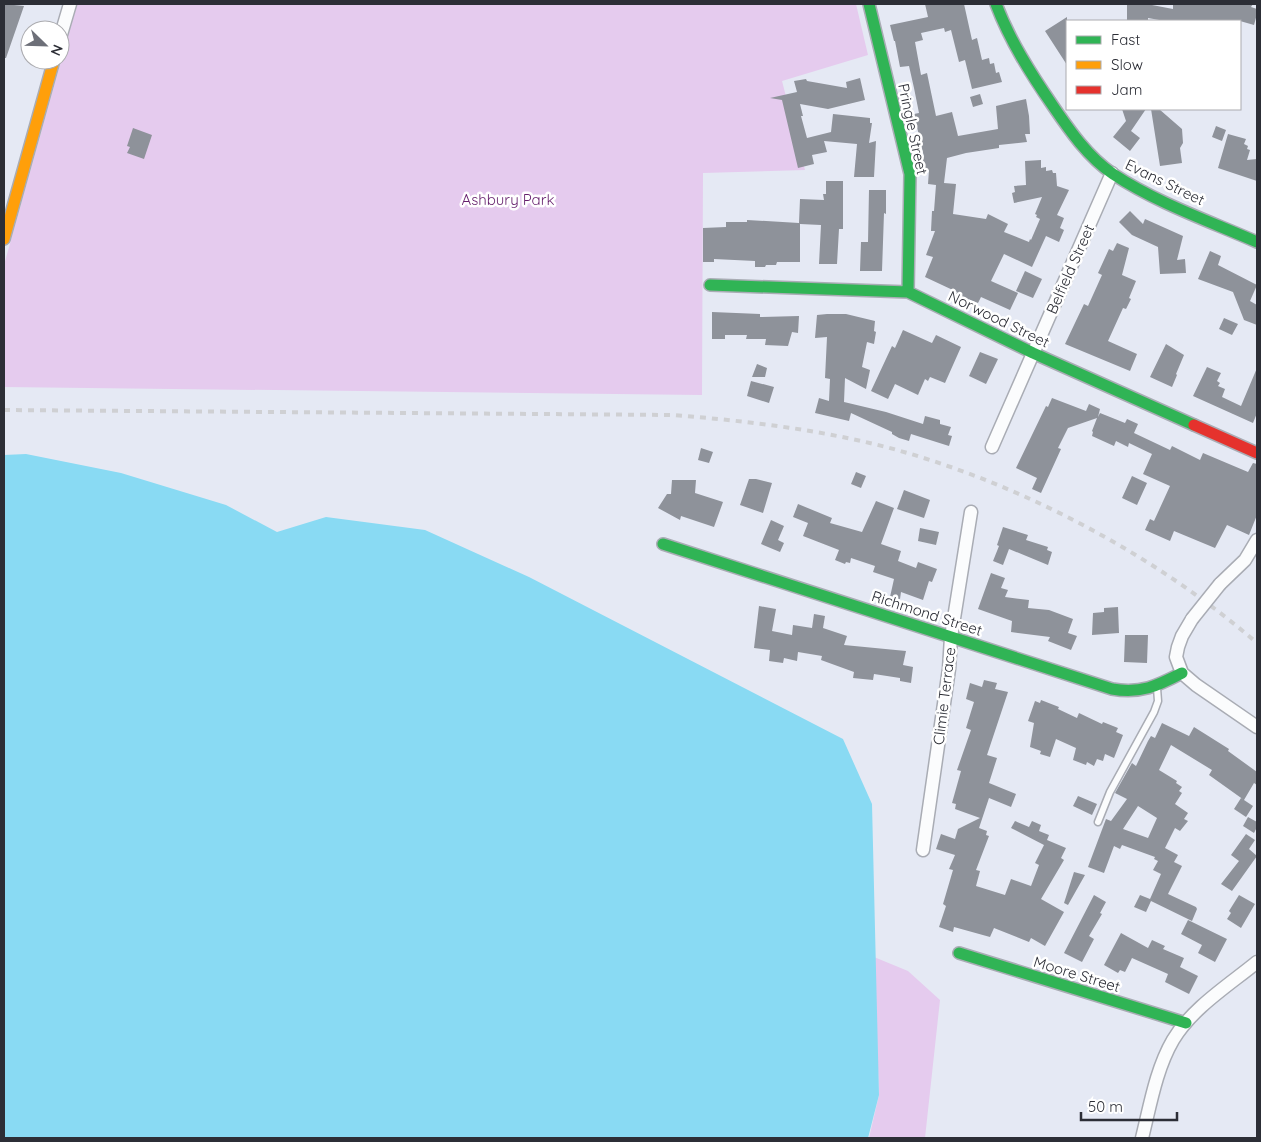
<svg xmlns="http://www.w3.org/2000/svg" width="1261" height="1142" font-family="Quicksand,sans-serif">
<rect width="100%" height="100%" fill="#e5e9f4"/>
<path fill="#e5cbee" d="M77,4h779l12,51 -86,26 23,89 -102,3 -1,222 -698,-8v-122z
M874,957l34,14 32,29 -15,138h-56l10,-43z"/>
<path fill="#89daf3" d="M26,454l95,19 105,32 51,27 49,-15 99,13 104,47 314,162 29,65 7,291 -11,43h-864v-683z"/>
<path fill="#8e929a" fill-rule="evenodd" d="M4,4l20,2 -18,52h-2z
M925,4h39l8,36 5,-2 5,22 7,-2 1,6 4,-1 2,10 3,-1 3,10 -30,7 -7,-29 -6,2 -8,-32 -6,2 -1,-4 -23,5 2,7 -8,2 6,33 6,-2 9,43 16,-4 6,24 40,-7 -2,-23 30,-7 3,17 1,18h-5l2,8 -28,3v3l-33,5 -19,5 -3,25 12,1 -3,30 33,5 2,-5 20,10 -4,8 25,10 1,-3 1,1 9,-21 -4,-2 1,-2 -2,-1 7,-17 -28,6 -2,-10 3,-1 -1,-6 12,-1 -1,-24 16,-1v8l5,-1v4l6,-1 1,3h3l1,13 12,4 -12,25 7,3 -4,10 4,2 -5,12 -13,-6 -14,31 -28,-13 -13,27 27,12 -8,17 -29,-13 -3,6 -22,-9 1,-2 -32,-15 8,-20 -7,-2 9,-24h-4l1,-20h2l2,-26 -8,-1 1,-14 -9,2 -3,-14 7,-1 -10,-43 5,-1 -5,-25 -5,-22 -9,1 -5,-26h-1l-4,-16 38,-8z
M1173,4h80l-2,3 6,2v5l-3,11 -14,-4h-75l-17,-3v3h-21v-16h25l21,4z
M1067,17v48l-22,-34z
M860,78l5,22 -37,9 -28,-5 3,12h-2l6,22 24,-6 2,-18 37,4v5h2l-3,20 7,-2 -2,36h-20l3,-33 -33,-3 3,11 -15,3 2,9 -16,4 -16,-68 -12,-2 27,-6 -3,-11 12,-2 1,2 40,7 -1,-6z
M980,94l3,10 -10,3 -3,-10z
M1122,109h24l-15,22 9,7 -10,13 -17,-14 13,-16z
M1151,109h8l23,20 1,14 -3,5 2,15 -22,3z
M1216,126l10,4 -4,11 -10,-4z
M133,128l19,7 -8,24 -17,-6 3,-6 -3,-1z
M1228,134l18,5 -2,5 4,2 -1,3 3,1 -3,10 10,-1v22l-39,-13z
M826,181h17v48h-4l-2,35h-18l2,-39 -21,-1v38h-23l-1,3h-10l-1,2h-10v-6l-41,-2v3h-11v-34l23,-1v-5h21v-2l52,3 1,-24 24,1 -1,-6h3z
M869,190h17v24l-2,-1 -2,58h-22l1,-29h7z
M1130,211l13,13 2,-5 38,17 -6,24 8,-1 1,14 -26,1 -2,-27 -26,-12 -13,-13z
M1117,243l12,5 -7,27 14,6 -7,17 2,1 -5,10 -3,-1 -15,33 29,13 -7,17 -65,-27 19,-40 4,2 14,-31 -4,-2 11,-24 4,2z
M1210,251l11,5 -3,9 39,20 -7,16 7,4v20l-13,-5 -11,-28 -35,-13z
M1025,271l17,8 -9,19 -17,-7z
M712,312l48,2v3l39,-1 -1,17 -6,-1 -4,14 -23,-1 1,-6h-20l1,-4h-22v4h-13z
M827,314h19l29,7 -1,10 2,1 -2,12 -7,-2 -5,25 8,3 -4,19 -21,-11 -1,24 42,10 37,12 2,-8 15,4v4l11,3 -3,8 4,1 -3,10 -38,-12 -2,7 -10,-3 -7,-4v-2l-41,-19 -2,8 -34,-8 4,-15 10,3 1,-22 -5,-1 2,-41 -12,1 2,-23z
M1224,318l14,6 -6,11 -13,-6z
M903,330l29,13 4,-8 25,12 -16,36 -15,-6 -2,4 -3,-2 -7,16 -23,-11 -7,15 -17,-8 21,-45 3,2z
M1166,344l18,11 -8,19 1,1 -5,12 -22,-10z
M980,352l18,7 -12,25 -17,-8z
M757,364l10,4 -2,9h-13z
M1207,367l14,6 -4,8 3,2 -2,3 7,3 -3,8 19,9 16,-38v45l-4,10 -60,-27z
M751,381l23,6 -5,16 -22,-7z
M1052,398l34,13 3,-7 11,5 -2,8 2,-4 25,10 2,-4 11,5 -4,9 36,17 2,-4 28,14 3,-7 45,19 5,-9 4,1v51l-8,20 -22,-10 -12,23 -41,-17 -4,10 -25,-11 5,-11 4,2 16,-35 -27,-12 9,-20 -23,-11 -1,4 -12,-6 -2,5 -22,-10 1,-4 -1,-1 5,-13 -29,10 -10,20 3,1 -20,44 -9,-4 5,-11 -21,-10 30,-62 2,1z
M701,448l12,4 -4,11 -11,-3z
M856,472l10,4 -5,12 -10,-4z
M1132,476l15,7 -10,22 -15,-7z
M749,479h7l16,4 -9,30 -23,-8z
M672,480h24l-1,13 28,9 -9,25 -33,-11 -1,4 -22,-12 9,-14h4z
M904,490l26,10 -6,18 -27,-9z
M876,501l18,7 -13,36 20,7 -3,10 18,7 2,-6 19,7 -5,13 -3,-1 -6,19 -22,-8 -1,7 -10,-2 4,-18 -21,-7 2,-6 -24,-8 -1,5 -4,-1 -1,2 -10,-4 4,-10 -36,-14 5,-13 -15,-6 5,-13 34,14 -2,5 32,9z
M771,520l13,6 -6,14 6,3 -4,9 -19,-8z
M1003,527l25,8 -2,5 22,7 -1,3 5,2 -4,13 -39,-16 -6,16 -10,-4 6,-15 -2,-1z
M920,528l19,4 -3,13 -18,-4z
M991,573l14,5 -4,10 7,2 -3,7 24,3 -1,8 21,2 24,9 -5,14 9,3 -6,14 -23,-9 2,-4 -39,-5 1,-11 -34,-12z
M759,606l17,3 -4,22 20,4 1,-10 19,3 2,-14 11,2 -2,12 24,8 -3,9 62,6 -3,14 10,2 -2,16 -11,-2v-3l-26,-4 -1,6 -20,-2 1,-6 -33,-12 1,-4 -24,-4 -1,9 -13,-3 -1,5 -14,-2 1,-11 -16,-2z
M1118,607l1,26 -27,2 1,-22 11,-1v-4z
M1125,635h23l-1,28 -23,-1z
M984,680l13,3 -2,6 13,3 -21,63 10,3 -8,25 27,11 -5,13 -22,-9 -10,30 8,3 -1,4 3,1 -13,34 4,1 -4,15 29,9 6,-16 20,7 8,-21 -4,-2 9,-18 -33,-17 4,-7 14,6 3,-6 9,4 -2,6 10,4 -2,5 19,8 -5,10 3,2 -23,39 23,13 -19,34 -14,-8 -2,4 -35,-14 -4,9 -36,-10 -1,5 -14,-5 7,-21 -3,-2 10,-34 -4,-1 6,-14 -19,-6 5,-15 14,5 3,-10 22,-11 -25,-9 1,-5 -4,-1 9,-32 -4,-1 14,-40 -5,-2 8,-26 -8,-3 4,-16 12,4z
M1041,700l18,7 -1,2 19,9 2,-5 23,11 1,-2 15,6 -2,4 7,3 -9,23 -9,-4 -2,7 -6,-2 -3,7 -7,-4 -1,3 -13,-5 3,-12 -20,-9 -6,18 -10,-3 1,-3 -11,-4 4,-24 -6,-2 7,-20 5,2z
M1162,723l27,13 5,-9 35,22 -1,2 29,21v13l-3,-2 -10,17 -35,-25 3,-5 -41,-25 -12,25 18,11 -1,2 6,4 -3,4 3,2 -7,11 13,9 -4,6 4,2 -8,10 -5,-3 -10,20 13,7 -4,7 8,4 -14,28 28,13 1,2 -5,12 -41,-20 -5,11 -12,-5 6,-12 10,4 11,-25 -8,-4 5,-9 -4,-2 1,-2 -33,-12 -2,4 -6,-3 -10,27 -16,-6 18,-48 5,2 16,-22 -12,-6 17,-30 4,3 12,-25 3,-5 4,2zM1138,806l19,12 -9,20 -25,-9z
M1078,796l19,8 -5,11 -19,-9z
M1241,798l12,8 -7,11 -12,-8z
M1248,817l9,5v5l-3,6 -11,-7z
M1246,834l9,6 -6,9 8,7 -25,35 -11,-7 18,-23 -8,-6z
M1074,872l11,3 -17,30 -4,-2z
M1094,895l12,7 -6,11 2,1 -13,22 5,3 -12,23 -18,-9z
M1239,895l16,9 -14,24 -14,-9 4,-6 -2,-2z
M1188,920l39,19 -12,23 -17,-9 4,-8 -21,-11z
M1121,933l27,15 4,-8 13,6 -2,3 21,9 -4,9 18,9 -9,18 -24,-12 3,-8 -36,-16 -7,14 -5,-2 -2,3 -14,-8z"/>
<g fill="none" stroke-linecap="round" stroke-linejoin="round">
<defs>
<path id="lane" d="M1098,822l12,-30 44,-80 4,-11 -1,-13"/>
<path id="street" d="M60,38l10,-34
M992,447l120,-274
M1220,584l25,-24 12,-20
M1192,619l-10,17 -4,11 -2,10 6,16 14,12 61,42
M923,850l26,-181 2,-32 20,-125
M1142,1138c8,-32 14,-69 31,-98 19,-32 56,-55 84,-78"/>
<path id="fast" d="M869,4l41,170 -2,118
M996,4c14,37 35,70 57,102 17,25 35,51 60,68 44,29 96,47 144,68
M710,285l198,7 125,61 161,72
M663,544l449,145c29,5 45,-3 70,-16
M959,953l227,70"/>
<path id="slow" d="M4,239l50,-179"/>
<path id="jam" d="M1194,425l63,28"/>
</defs>
<use href="#lane" stroke="#a9acb4" stroke-width="9"/>
<use href="#street" stroke="#a9acb4" stroke-width="15"/>
<use href="#fast" stroke="#a9acb4" stroke-width="14"/>
<use href="#slow" stroke="#a9acb4" stroke-width="14"/>
<use href="#jam" stroke="#a9acb4" stroke-width="14"/>
<use href="#lane" stroke="#fbfcfd" stroke-width="6"/>
<use href="#street" stroke="#fbfcfd" stroke-width="12"/>
<use href="#fast" stroke="#30b455" stroke-width="11"/>
<use href="#slow" stroke="#ff9f0a" stroke-width="11"/>
<use href="#jam" stroke="#e5322d" stroke-width="11"/>
<path stroke="#cfd0d3" stroke-width="4" stroke-dasharray="6 6" stroke-linecap="butt" d="M4,410l670,5c72,6 142,14 212,32 132,35 268,107 371,196"/>
<defs>
<path id="street-bridge" d="M1192,619l28,-35"/>
</defs>
<use href="#street-bridge" stroke="#a9acb4" stroke-width="15" stroke-linecap="butt"/>
<use href="#street-bridge" stroke="#fbfcfd" stroke-width="12"/>
</g>
<g text-anchor="middle" dominant-baseline="central" stroke-width="5" stroke-linejoin="round" paint-order="stroke">
<g font-size="15" fill="#2c2e36" stroke="#fff">
<text transform="translate(913 129) rotate(78)">Pringle Street</text>
<text transform="translate(1165 182) rotate(26)">Evans Street</text>
<text transform="translate(1070 269) rotate(-66)">Belfield Street</text>
<text transform="translate(999 319) rotate(26)">Norwood Street</text>
<text transform="translate(927 613) rotate(18)">Richmond Street</text>
<text transform="translate(944 696) rotate(-83)">Climie Terrace</text>
<text transform="translate(1077 974) rotate(17)">Moore Street</text>
</g>
<g font-size="15" fill="#651f6c" stroke="#fff">
<text x="508" y="199">Ashbury Park</text>
</g>
</g>
<rect width="1261" height="1142" fill="none" stroke="#2c2e36" stroke-width="10"/>
<rect x="1066" y="20" width="175" height="90" fill="#ffffff" stroke="#ababaf"/>
<rect x="1076" y="36" width="25" height="8" fill="#30b455" stroke="#ababaf"/>
<text x="1111" y="45" font-size="15" fill="#2c2e36">Fast</text>
<rect x="1076" y="61" width="25" height="8" fill="#ff9f0a" stroke="#ababaf"/>
<text x="1111" y="70" font-size="15" fill="#2c2e36">Slow</text>
<rect x="1076" y="86" width="25" height="8" fill="#e5322d" stroke="#ababaf"/>
<text x="1111" y="95" font-size="15" fill="#2c2e36">Jam</text>
<g transform="translate(45 45) rotate(113)"><circle r="24" fill="#ffffff" stroke="#ababaf"/>
<path d="M0-4L9 19L0 12L-9 19Z" fill="#6d6f78"/>
<text y="-8" font-size="14" font-weight="bold" text-anchor="middle" fill="#2c2e36">N</text>
</g>
<path d="M1081 1112v8h96v-8" fill="none" stroke="#2c2e36" stroke-width="2.5"/>
<text x="1088" y="1112" font-size="15" fill="#2c2e36" stroke="#ffffff" stroke-width="4" paint-order="stroke">50 m</text>
</svg>
